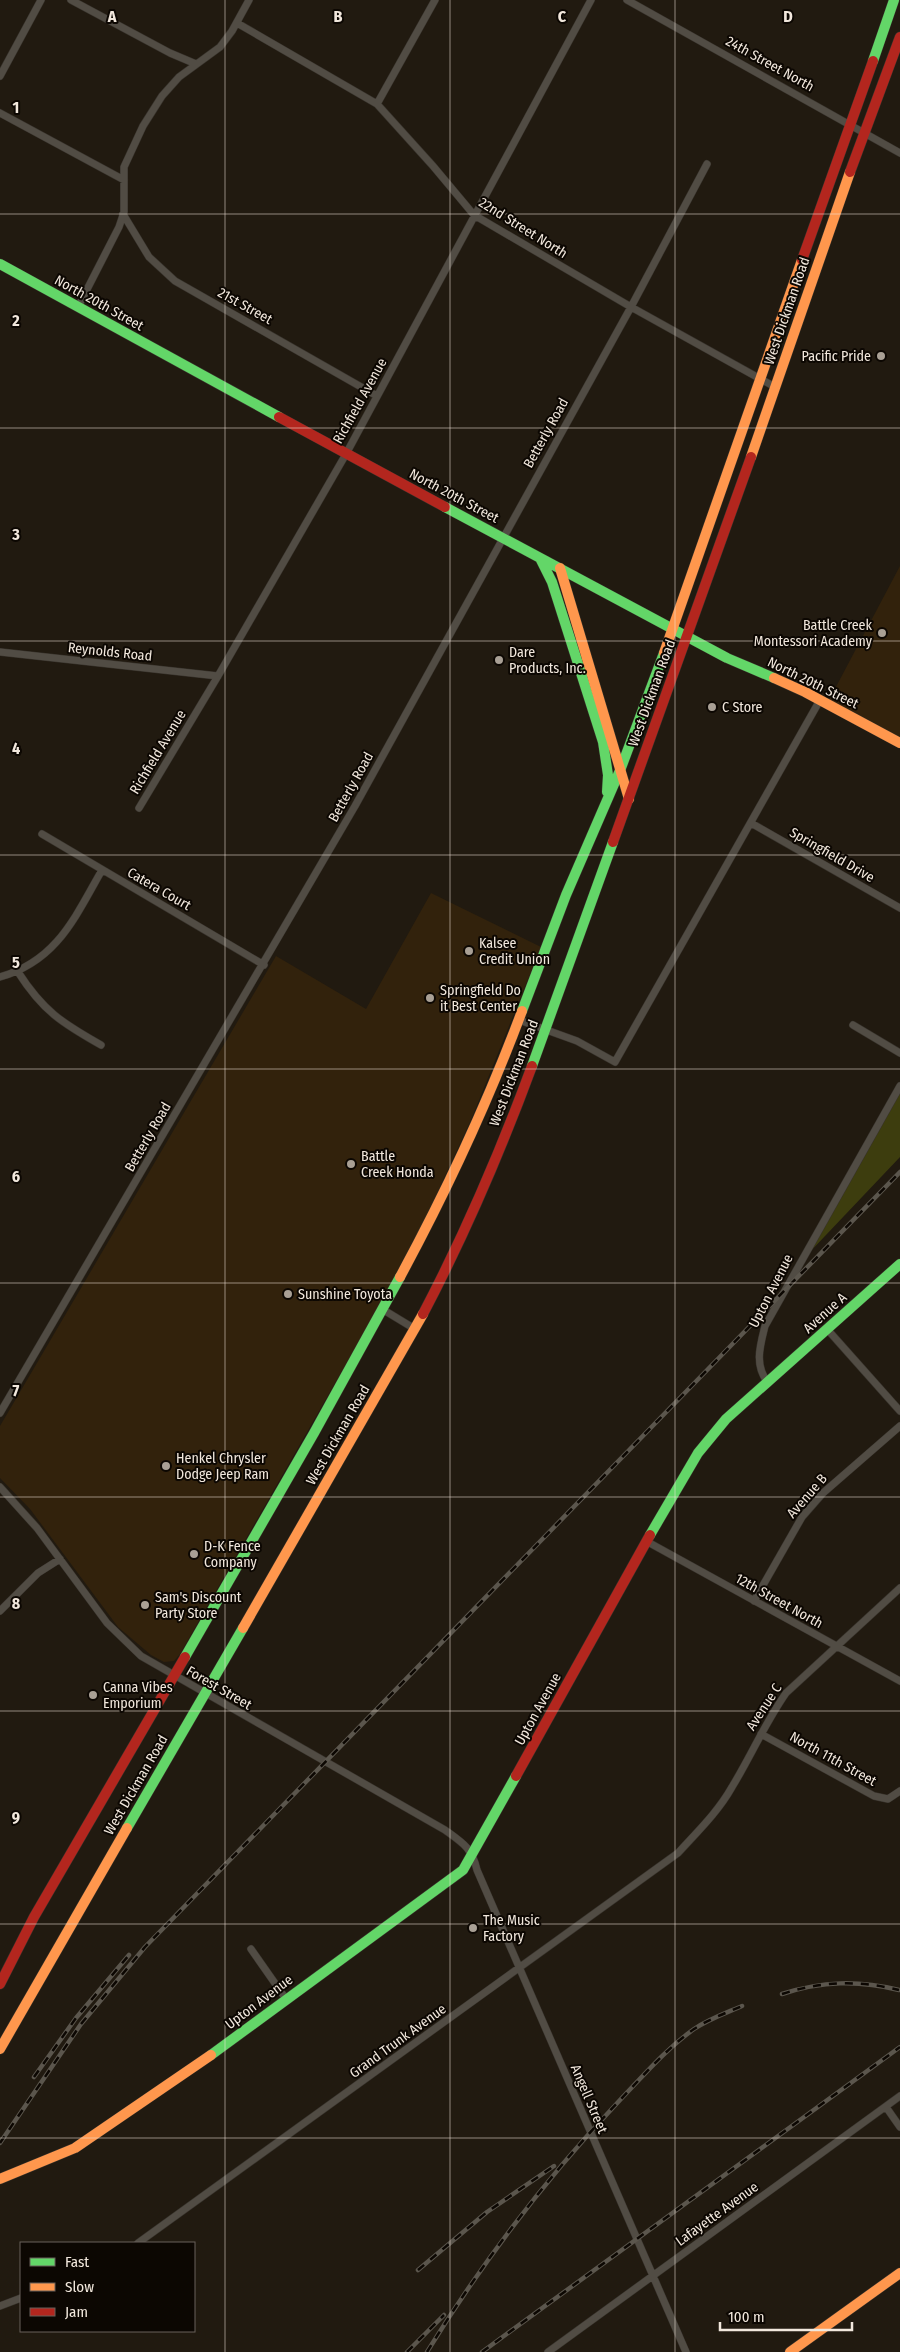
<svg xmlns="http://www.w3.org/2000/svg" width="900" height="2352" font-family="'Fira Sans Condensed',sans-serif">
<rect width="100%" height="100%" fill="#211a10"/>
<path fill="#32220c" d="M900,566v177l-71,-43z
M431,893l110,54 -70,173 -45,97 -56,105 -190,332 -6,7 -10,1 -13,-7 -33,-28 -88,-118 -30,-31v-52l276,-470 90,53z"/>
<path fill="#3d3d0e" d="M900,1087v70l-93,98z"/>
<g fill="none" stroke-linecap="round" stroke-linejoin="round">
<defs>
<path id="street" d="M71,0l99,53 26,11
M627,0l273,153
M237,23l140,81 56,62 41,49 157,92 144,80
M0,76l41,-76
M377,104l58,-104
M0,113l124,67
M123,214l26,43 26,24 202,115
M78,307l41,-80 5,-15v-45l19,-41 19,-30 17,-19 41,-30 12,-16 17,-31
M0,652l218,24
M139,808l79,-132 128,-222 245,-454
M751,823l149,85
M42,834l222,131
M18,972c25,39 44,51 83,73
M0,977c57,-16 75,-60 102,-107
M519,1020l58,21 38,21 205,-362
M853,1025l47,28
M382,1309l33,20
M827,1329l73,82
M768,1383c-14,-18 -8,-37 -3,-57l135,-240
M0,1413l355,-607 276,-499 76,-143
M0,1487l37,41 70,95 34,33 304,174c18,13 27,18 32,40l209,482
M646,1541l254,140
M754,1601l48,-84 21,-24 77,-67
M0,1611l38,-38 22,-14
M761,1734l113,62 14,3 12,-8
M251,1949l35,50
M886,2107l14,20
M138,2243l540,-390c19,-21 40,-41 54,-66 19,-31 33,-64 54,-94l114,-105
M0,2306l21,-8
M548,2352l352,-256"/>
<path id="fast" d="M873,61l21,-61
M0,264l279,153
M445,507l282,151 47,20
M540,558l12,24 51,160 5,33 -1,17
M522,1011l44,-116 55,-127 43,-115
M532,1066l81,-224
M650,1535l48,-82 28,-34 174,-155
M185,1657l129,-224 86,-156
M127,1828l116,-200
M211,2055l252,-185 53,-94"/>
<path id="slow" d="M751,457l99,-285
M560,568l69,231
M664,653l138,-393
M774,678l31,14 95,51
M400,1277c46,-85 88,-175 122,-266
M243,1628l180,-314
M0,2049l127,-221
M0,2179l75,-31 136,-93
M790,2352l110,-79"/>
<path id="jam" d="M850,172l50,-135
M802,260l71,-199
M279,417l166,90
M613,842l138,-385
M423,1314c42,-80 78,-164 109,-248
M516,1776l134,-241
M0,1984l34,-67 151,-260"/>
</defs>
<use href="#street" stroke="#38332c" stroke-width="8"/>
<use href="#fast" stroke="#38332c" stroke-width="11"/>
<use href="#slow" stroke="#38332c" stroke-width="11"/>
<use href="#jam" stroke="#38332c" stroke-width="11"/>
<use href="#street" stroke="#514c44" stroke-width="7"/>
<use href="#fast" stroke="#63d668" stroke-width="10"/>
<use href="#slow" stroke="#ff974d" stroke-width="10"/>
<use href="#jam" stroke="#b3261e" stroke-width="10"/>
<defs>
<path id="rail" d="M782,1994c40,-13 76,-14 117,-4
M34,2077l42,-59 53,-63
M0,2143l81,-119 64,-77 755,-775
M418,2270l69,-58 67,-46
M407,2352l37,-37
M427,2352c56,-91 120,-175 193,-252 24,-25 46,-51 74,-71 15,-10 32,-16 48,-23
M482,2352l418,-305"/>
</defs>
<use href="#rail" stroke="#5b564d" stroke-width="4.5"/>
<use href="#rail" stroke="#0c0702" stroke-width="2.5" stroke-dasharray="8" stroke-linecap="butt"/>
</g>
<path fill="none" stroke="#f2e8dd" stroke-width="1" stroke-opacity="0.55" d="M225,0v2352M450,0v2352M675,0v2352M0,214h900M0,428h900M0,641h900M0,855h900M0,1069h900M0,1283h900M0,1497h900M0,1711h900M0,1924h900M0,2138h900"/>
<g fill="#a9a095" stroke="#0c0702" stroke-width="2">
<circle cx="881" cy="356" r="5"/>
<circle cx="882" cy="633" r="5"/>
<circle cx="499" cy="660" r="5"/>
<circle cx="712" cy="707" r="5"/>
<circle cx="469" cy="951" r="5"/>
<circle cx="430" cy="998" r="5"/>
<circle cx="351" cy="1164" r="5"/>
<circle cx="288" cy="1294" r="5"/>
<circle cx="166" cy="1466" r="5"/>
<circle cx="194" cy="1554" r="5"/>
<circle cx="145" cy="1605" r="5"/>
<circle cx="93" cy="1695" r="5"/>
<circle cx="473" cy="1928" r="5"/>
</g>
<g text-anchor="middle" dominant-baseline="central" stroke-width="4" stroke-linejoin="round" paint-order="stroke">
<g font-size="14" fill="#f2e8dd" stroke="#0c0702">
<text transform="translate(770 64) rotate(29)">24th Street North</text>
<text transform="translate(523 228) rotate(32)">22nd Street North</text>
<text transform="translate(99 303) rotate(29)">North 20th Street</text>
<text transform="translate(245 306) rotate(29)">21st Street</text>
<text transform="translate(787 311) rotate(-71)">West Dickman Road</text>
<text transform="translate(360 401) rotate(-61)">Richfield Avenue</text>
<text transform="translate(546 433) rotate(-61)">Betterly Road</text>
<text transform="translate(454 496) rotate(28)">North 20th Street</text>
<text transform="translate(110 652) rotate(6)">Reynolds Road</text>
<text transform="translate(813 683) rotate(26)">North 20th Street</text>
<text transform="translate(652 693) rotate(-70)">West Dickman Road</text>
<text transform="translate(158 752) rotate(-59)">Richfield Avenue</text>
<text transform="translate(351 787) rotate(-61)">Betterly Road</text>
<text transform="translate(832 855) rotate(30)">Springfield Drive</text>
<text transform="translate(159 889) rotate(30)">Catera Court</text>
<text transform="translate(514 1073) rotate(-69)">West Dickman Road</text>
<text transform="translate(148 1137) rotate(-60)">Betterly Road</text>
<text transform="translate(771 1291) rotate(-63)">Upton Avenue</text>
<text transform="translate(825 1313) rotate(-42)">Avenue A</text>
<text transform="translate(338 1435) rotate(-60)">West Dickman Road</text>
<text transform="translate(807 1496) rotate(-49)">Avenue B</text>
<text transform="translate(779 1601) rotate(29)">12th Street North</text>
<text transform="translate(219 1688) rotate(30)">Forest Street</text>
<text transform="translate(764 1707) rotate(-57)">Avenue C</text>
<text transform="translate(538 1709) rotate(-61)">Upton Avenue</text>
<text transform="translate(833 1759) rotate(29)">North 11th Street</text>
<text transform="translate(136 1785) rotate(-60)">West Dickman Road</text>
<text transform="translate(259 2002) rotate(-37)">Upton Avenue</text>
<text transform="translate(398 2041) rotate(-36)">Grand Trunk Avenue</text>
<text transform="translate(589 2099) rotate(67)">Angell Street</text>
<text transform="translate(717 2214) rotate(-36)">Lafayette Avenue</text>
</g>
<g font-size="14" fill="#f2e8dd" stroke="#0c0702" text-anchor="start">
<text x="871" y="356" text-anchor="end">Pacific Pride</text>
<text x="872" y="625" text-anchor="end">Battle Creek<tspan x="872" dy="16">Montessori Academy</tspan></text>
<text x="509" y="652">Dare<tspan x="509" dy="16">Products, Inc.</tspan></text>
<text x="722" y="707">C Store</text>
<text x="479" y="943">Kalsee<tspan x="479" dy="16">Credit Union</tspan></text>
<text x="440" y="990">Springfield Do<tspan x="440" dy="16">it Best Center</tspan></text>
<text x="361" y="1156">Battle<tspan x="361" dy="16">Creek Honda</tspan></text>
<text x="298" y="1294">Sunshine Toyota</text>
<text x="176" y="1458">Henkel Chrysler<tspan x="176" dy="16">Dodge Jeep Ram</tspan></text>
<text x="204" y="1546">D-K Fence<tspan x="204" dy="16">Company</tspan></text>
<text x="155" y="1597">Sam's Discount<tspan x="155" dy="16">Party Store</tspan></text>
<text x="103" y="1687">Canna Vibes<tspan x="103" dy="16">Emporium</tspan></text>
<text x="483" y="1920">The Music<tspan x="483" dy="16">Factory</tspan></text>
</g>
</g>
<g font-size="16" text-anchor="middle" font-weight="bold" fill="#f2e8dd" stroke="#0c0702" stroke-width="4" stroke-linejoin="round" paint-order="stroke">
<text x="112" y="22">A</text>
<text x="338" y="22">B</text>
<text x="562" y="22">C</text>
<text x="788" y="22">D</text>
<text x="16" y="113">1</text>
<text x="16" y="326">2</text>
<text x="16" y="540">3</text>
<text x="16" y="754">4</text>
<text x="16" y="968">5</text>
<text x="16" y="1182">6</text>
<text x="16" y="1396">7</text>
<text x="16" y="1609">8</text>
<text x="16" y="1823">9</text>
</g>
<rect x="20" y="2242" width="175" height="90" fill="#0c0702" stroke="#68615a"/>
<rect x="30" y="2258" width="25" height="8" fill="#63d668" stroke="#68615a"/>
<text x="65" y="2267" font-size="15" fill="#f2e8dd">Fast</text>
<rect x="30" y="2283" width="25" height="8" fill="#ff974d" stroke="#68615a"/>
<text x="65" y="2292" font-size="15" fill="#f2e8dd">Slow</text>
<rect x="30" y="2308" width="25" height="8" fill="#b3261e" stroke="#68615a"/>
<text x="65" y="2317" font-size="15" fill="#f2e8dd">Jam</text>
<path d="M720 2322v8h132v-8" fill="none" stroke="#f2e8dd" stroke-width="2.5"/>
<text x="728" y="2322" font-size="15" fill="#f2e8dd" stroke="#0c0702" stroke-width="4" paint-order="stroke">100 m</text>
</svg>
